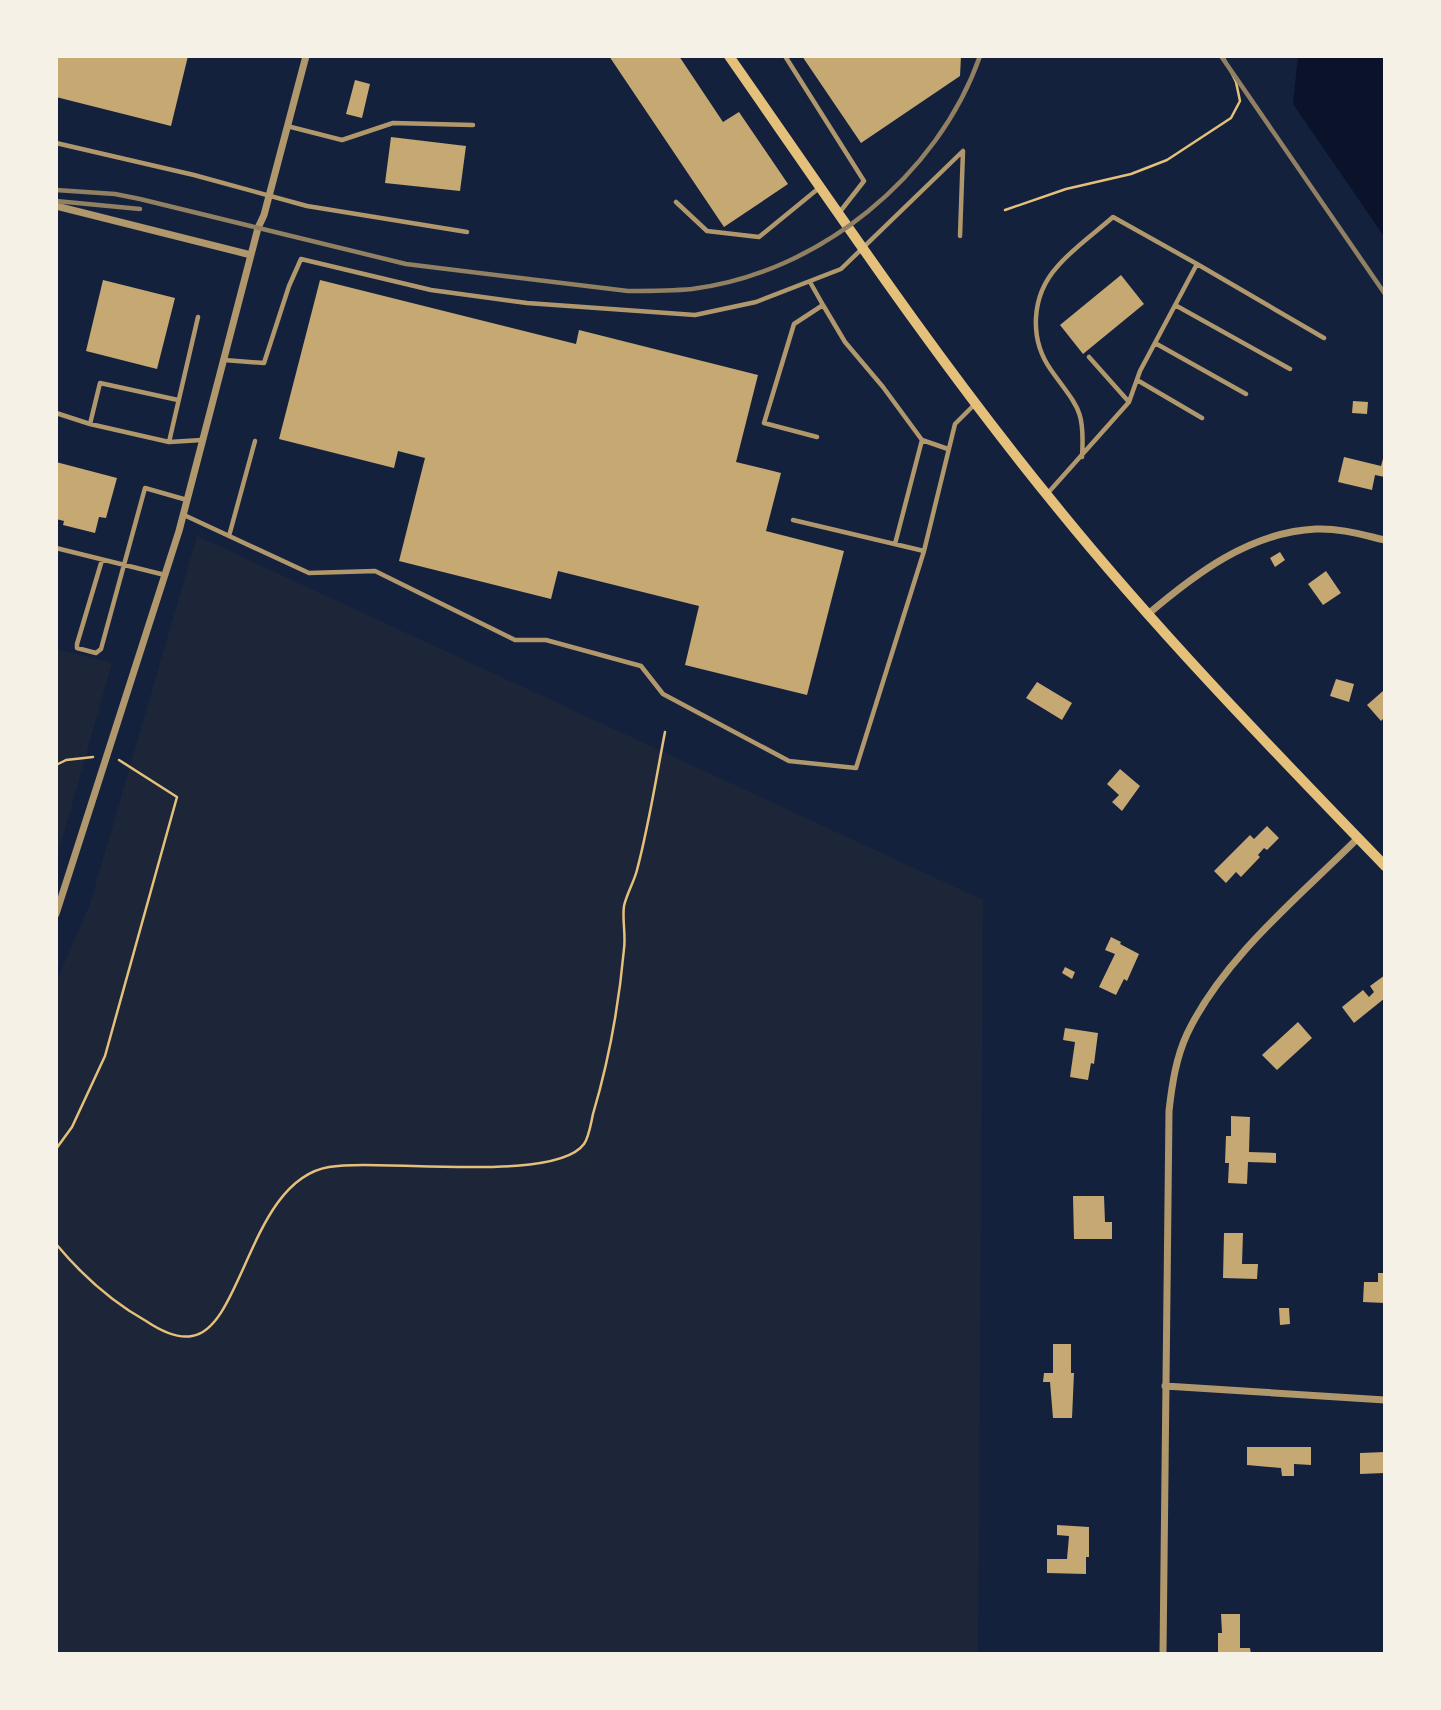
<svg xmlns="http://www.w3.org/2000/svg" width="1441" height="1710" font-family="'Space Grotesk',sans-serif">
<rect width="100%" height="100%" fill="#14213d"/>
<path fill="#1d2539" d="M197,536l786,364 -5,754h-922v-672l34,-78z
M56,649l56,14 -56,198z"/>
<path fill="#0b132b" d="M1298,56h87v182l-92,-134z"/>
<path fill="#c6a872" d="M56,56h132l-17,70 -115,-29z
M609,56h70l44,66 16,-10 49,72 -64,43z
M802,56h159l-1,20 -99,67z
M355,80l15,4 -8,34 -16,-4z
M391,137l75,9 -6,45 -75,-8z
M1121,275l23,29 -61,50 -23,-29z
M103,280l72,18 -18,71 -71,-18z
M320,280l256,64 3,-14 179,45 -22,87 45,11 -15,58 78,20 -37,144 -122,-30 14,-59 -141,-35 -7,28 -152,-38 26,-103 -27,-7 -4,17 -115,-29z
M1353,401l15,1 -1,12 -15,-1z
M1384,455l1,22 -10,-2 -3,15 -34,-8 6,-25 37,9z
M56,462l61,16 -11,40 -7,-1 -4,16 -32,-8 1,-4 -8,-2z
M1280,552l5,8 -10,7 -5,-9z
M1326,571l15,22 -18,12 -15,-21z
M1336,679l18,5 -5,18 -19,-6z
M1037,682l35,21 -10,17 -36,-22z
M1383,691l2,26 -4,4 -14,-16z
M1120,769l20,17 -18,25 -10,-9 7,-7 -12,-11z
M1267,826l12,12 -12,12 -3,-2 -6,7 2,2 -19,20 -5,-5 -10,11 -12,-12 36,-36 4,4z
M1111,937l10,5 -1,2 19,10 -12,27 -3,-2 -8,16 -17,-8 16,-33 -10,-4z
M1065,967l10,5 -3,7 -10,-6z
M1385,975v23l-31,25 -12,-16 21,-17 6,7 5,-5 -4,-6z
M1298,1022l14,16 -35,32 -15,-15z
M1065,1028l33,5 -4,31 -3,-1 -3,17 -18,-3 5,-35 -12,-2z
M1231,1116l19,1 -1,35 27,1v10l-28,-1 -1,22 -19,-1 1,-20h-4l1,-27h5z
M1073,1196h31l1,26h7v17h-38z
M1224,1233h19l-1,31h16l-1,15 -34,-1z
M1378,1273h7v30l-22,-1 1,-20h14z
M1279,1308h10l1,16 -10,1z
M1053,1344h18v29h3l-2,45h-19l-3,-36h-7l1,-9h9z
M1247,1447h64v18l-17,-1v12h-12l-1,-8 -34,-3z
M1385,1452v21l-25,1v-21z
M1057,1525l32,2v30h-3v17l-39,-1v-14h20l2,-23 -12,-1z
M1221,1614h19v34h10l1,6h-33v-21h4z"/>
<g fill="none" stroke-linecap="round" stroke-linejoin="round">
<path stroke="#e5c07b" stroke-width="2.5" d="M1005,210l61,-21 65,-15 36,-14 64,-42 9,-17 -4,-19 -13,-26
M56,765l10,-5 27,-3
M56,1149l16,-22 33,-71 72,-259 -58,-37
M56,1244c25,30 56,58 90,77 12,8 31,18 46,15 51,-8 58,-156 137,-169 51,-9 226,17 255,-23 5,-7 7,-21 9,-30 16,-54 26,-110 31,-165 2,-15 -2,-29 0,-43 3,-13 10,-24 13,-36 12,-45 19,-92 28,-138"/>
<path stroke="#b1986c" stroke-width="4.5" d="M785,56l79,125 -25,32
M287,126l55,14 51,-17 80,2
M56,143l138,32 113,31 160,26
M676,202l31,29 52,6 60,-49
M1197,264l127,74
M810,282l13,23 -29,19 -30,99 53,14
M823,305l22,37 38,45 39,53 26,9
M1175,305l115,64
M1155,343l91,51
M1089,357l40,45
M224,360l40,3 25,-77 12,-27 130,31 96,13 168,12 61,-13 85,-33 122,-118 -3,85
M1137,380l65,38
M56,413l34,11 79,18 33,-2
M90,424l10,-41 78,17
M169,442l29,-125
M1047,494l82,-92 11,-31 57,-107 -84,-47c-18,16 -40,31 -56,50 -26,29 -28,72 -6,103 27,38 34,39 31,87
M184,515l125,58 66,-2 140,69h31l95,26 22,28 126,67 67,7 68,-217 31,-127 20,-20
M793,520l131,31
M229,536l26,-95
M895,544l27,-104
M56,548l109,27
M102,560l-25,84v4l19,5 5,-4 44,-161 42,12"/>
<path stroke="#b1986c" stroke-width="7" d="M56,206l195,49
M1147,615c48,-41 103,-83 169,-86 24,-1 47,6 69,11
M56,914l123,-383 79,-303 6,-13 42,-159
M1165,1386l220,14
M1163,1654l6,-543c3,-27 7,-53 18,-77 36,-76 113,-138 171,-196"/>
<path stroke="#e5c07b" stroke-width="10" d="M729,56c106,152 209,306 327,450 102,126 216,243 329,360"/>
<path stroke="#918062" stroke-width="4.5" d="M1221,56l164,238
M56,190l59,4 25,5 266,65 222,27c22,0 43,0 64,-2 127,-16 246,-113 288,-233
M56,201l84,8"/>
</g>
<rect width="1441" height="1710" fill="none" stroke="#f6f1e7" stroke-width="116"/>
</svg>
